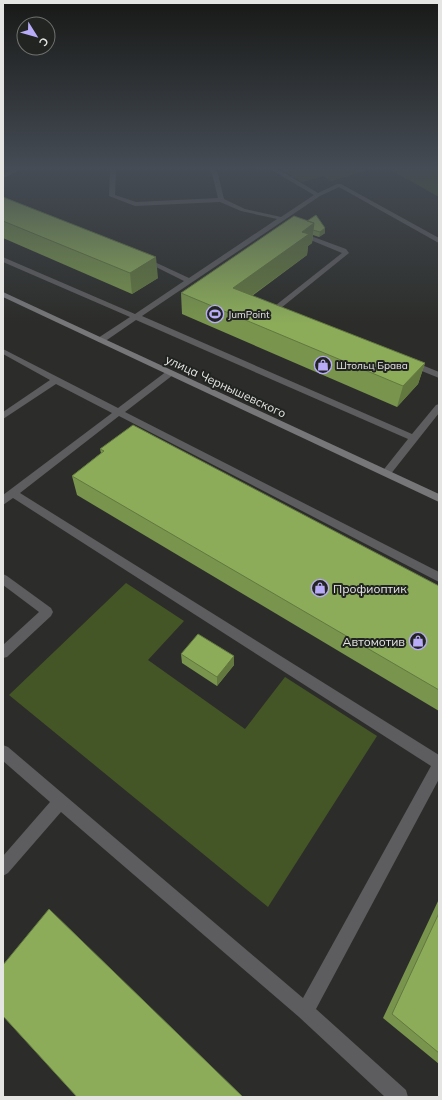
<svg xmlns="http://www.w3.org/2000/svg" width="442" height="1100" font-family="Mulish,sans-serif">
<rect width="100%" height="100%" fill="#2c2d2a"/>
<path fill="#445625" d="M280,169h91l-40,12 -8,-5 -21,6z
M389,169h50v28z
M126,583l58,38 -36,39 97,69 40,-52 92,59 -109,171 -259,-212z"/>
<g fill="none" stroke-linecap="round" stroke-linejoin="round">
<path fill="#5d5c5e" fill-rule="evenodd" d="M13,169h9l-19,9v-4z
M110,169h6l-1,26 21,7 82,-4 -6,-24 -3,-5h6l3,5 6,25 21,10 36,8 33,-22 -44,-26h8l40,24 19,-9h4l98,54v5l-2,-1 -98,-55 -19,9 -178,120 270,118 24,-29 3,-1v9l-49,62 -4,1 -5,-3 27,-34 -272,-119 -32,22h-6v-4l32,-21 -127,-55v-5l2,1 130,56 49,-33 -42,-21v-2h4l43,20 88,-59 -36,-8 -21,-9 -85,4 -26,-10z
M296,232h4l46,17 3,4 -68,55 6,4 -4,2 -12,-5 71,-56 -46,-19z
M3,349l115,59 49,-37h6l1,2 -1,2 -48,37 314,160v10l-320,-166 -99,77 419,262v24l-123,230 90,81 2,7h-23l-86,-80 -238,-205 -53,61 -5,3v-20l47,-54 -47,-41v-16l5,2 295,251 128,-232 -418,-268 -10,7v-10l109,-82 -56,-29 -53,35v-7l47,-32 -47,-26z
M410,360l29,12v6l-32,-13 -1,-2 1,-2z
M3,574l4,2 44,32 2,4 -2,4 -44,41 -4,1v-13l36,-33 -36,-27z"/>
<path fill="#777779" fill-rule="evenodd" d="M3,292l436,202v8l-436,-205z"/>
</g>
<path fill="#78944d" d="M3,197l155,81 -26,16 -129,-56z
M294,216l31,12v5l-6,4 -6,-2 -1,8 -4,3 -1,9 -55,41 173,67 -7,21 -21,23 -215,-93 -1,-21z
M100,449l339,137v125l-362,-216 -5,-19 29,-23z
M181,654l53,11 -17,21 -35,-23z
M439,899v165l-56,-46z"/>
<path fill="#62783f" d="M314,223l-2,20 -4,3 -1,9 -74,54v-21l69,-56z
M325,228v5l-6,4 1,-5z
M156,257l2,21 -26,16 -2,-21z
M425,363l-7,21 -21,23 6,-21z
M234,656v9l-17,21v-9z"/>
<path fill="#8cac5a" stroke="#62783f" d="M3,197l153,60 -26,16 -127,-52z
M316,215l9,13 -5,4 -7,-2 1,-7 -7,-2z
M294,216l20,7 -12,9 7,2 -76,54 192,75 -22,23 -222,-93z
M133,425l306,161v104l-367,-214 32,-25 -4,-2z
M198,634l36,22 -17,21 -36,-23z
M49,909l194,188h-166l-74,-81v-51z
M439,913v140l-47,-39z"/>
<linearGradient id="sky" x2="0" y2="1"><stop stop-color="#181917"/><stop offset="0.52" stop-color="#454c55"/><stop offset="1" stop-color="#454c55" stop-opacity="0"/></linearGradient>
<rect width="442" height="323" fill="url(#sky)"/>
<defs>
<symbol id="stadium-ring" viewBox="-11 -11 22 22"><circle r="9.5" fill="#222421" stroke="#b8abf7" stroke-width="1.5"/><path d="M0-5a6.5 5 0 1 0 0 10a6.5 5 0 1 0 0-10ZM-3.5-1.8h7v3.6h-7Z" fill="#b8abf7"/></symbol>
<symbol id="shop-ring" viewBox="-11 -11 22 22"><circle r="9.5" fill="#222421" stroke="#b8abf7" stroke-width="1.5"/><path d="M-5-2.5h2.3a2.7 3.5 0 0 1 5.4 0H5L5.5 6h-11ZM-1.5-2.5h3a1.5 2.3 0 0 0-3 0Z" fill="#b8abf7"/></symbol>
</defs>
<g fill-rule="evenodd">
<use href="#stadium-ring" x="205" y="304" width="20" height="20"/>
<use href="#shop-ring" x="313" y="355" width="20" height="20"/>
<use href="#shop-ring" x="310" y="578" width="20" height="20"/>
<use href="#shop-ring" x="408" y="631" width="20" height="20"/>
</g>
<g text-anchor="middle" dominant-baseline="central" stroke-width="4" stroke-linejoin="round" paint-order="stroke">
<g font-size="10" fill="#e5e6e4" stroke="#222421" text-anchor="start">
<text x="228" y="314">JumPoint</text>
<text x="336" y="365">Штольц Брава</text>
</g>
<g font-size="12" fill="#e5e6e4" stroke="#222421">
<text transform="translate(226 386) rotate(25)">улица Чернышевского</text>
</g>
<g font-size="12" fill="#e5e6e4" stroke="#222421" text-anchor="start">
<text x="333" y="588">Профиоптик</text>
<text x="405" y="641" text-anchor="end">Автомотив</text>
</g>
</g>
<rect width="442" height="1100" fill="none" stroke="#e5e6e4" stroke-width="8"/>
<g transform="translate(36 36) rotate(127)"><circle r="19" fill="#222421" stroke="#70726f"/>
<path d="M0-3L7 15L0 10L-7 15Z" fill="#b8abf7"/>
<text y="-6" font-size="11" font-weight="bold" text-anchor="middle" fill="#e5e6e4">С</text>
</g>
</svg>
